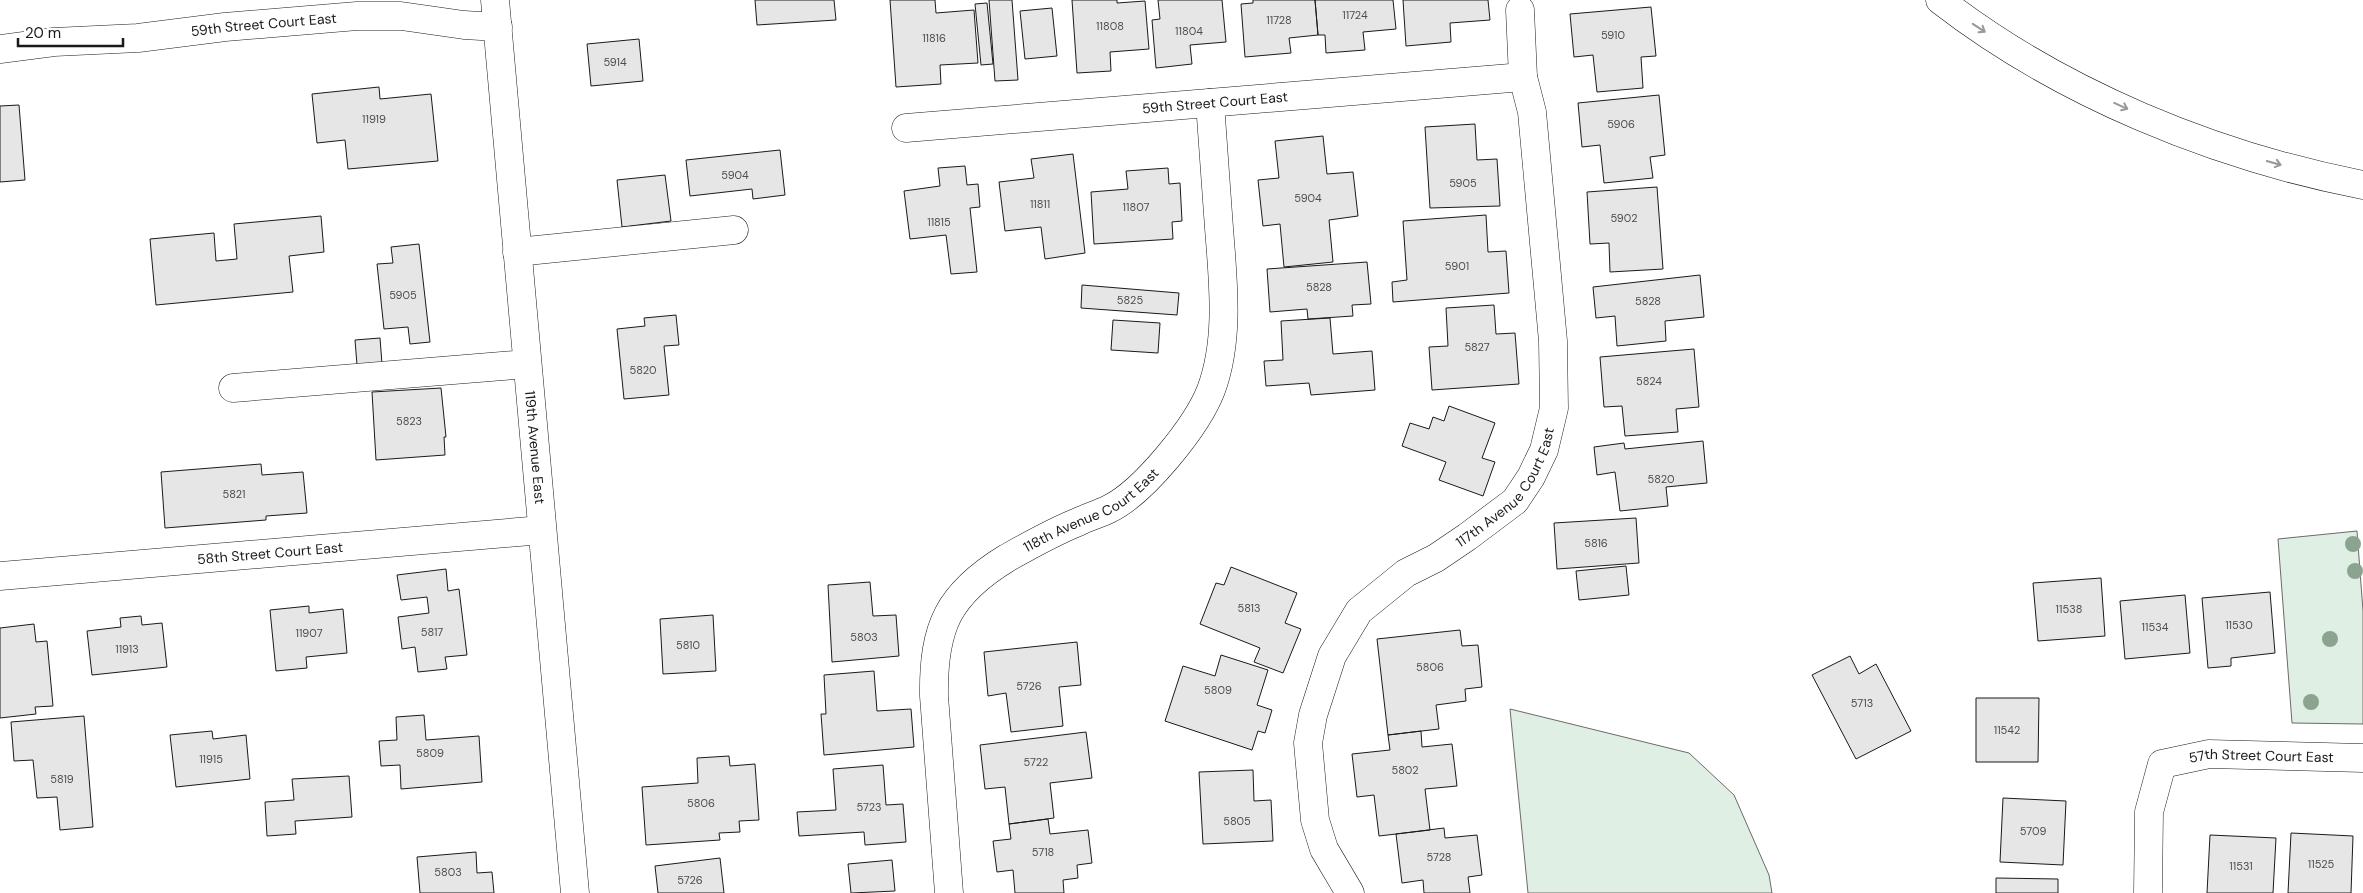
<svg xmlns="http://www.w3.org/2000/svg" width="2363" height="893" font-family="'DM Sans',sans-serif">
<rect width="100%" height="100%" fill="#fff"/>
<path fill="#e0efe3" stroke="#6a6a6a" d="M2357,531l6,80v113l-71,-1 -14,-184z
M1510,709l179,44 45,42 35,80 3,18h-244z"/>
<path fill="#e6e6e6" stroke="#1a1a1a" d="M755,0h79l2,20 -79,5z
M890,0h45l1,13 38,-3 4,53 -38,2 1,19 -45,3z
M989,0h23l6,80 -23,1z
M1072,0h45v3l28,-2 4,48 -39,3 1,19 -34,2z
M1158,0h64l4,42 -36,3 2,19 -36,4 -4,-48 8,-1z
M1253,0h62l3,35 -29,3 2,15 -46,4 -4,-53 12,-1z
M1315,0h78l3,29 -33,3 2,18 -39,3 -1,-18h-7z
M1403,0h85l2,20 -40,3 1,19 -45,4z
M987,3l6,61 -12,1 -6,-61z
M1651,7l5,49 -15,1 2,31 -46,4 -4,-37 -19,2 -4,-43z
M1052,8l5,48 -32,3 -5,-48z
M639,39l4,42 -52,5 -4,-42z
M379,87l1,12 51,-5 7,67 -90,8 -3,-29 -28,3 -5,-49z
M1659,95l6,60 -15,2 3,21 -49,5 -4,-38 -18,2 -4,-44z
M19,105l6,75 -25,2v-76z
M1475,124l2,36 20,-1 3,47 -70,2 -5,-81z
M1323,136l4,38 26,-2 5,44 -29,4 4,42 -49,5 -4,-43 -17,2 -5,-46 21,-2 -4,-37z
M780,150l5,45 -32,4 -1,-10 -62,7 -4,-36z
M1073,154l12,99 -40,6 -4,-32 -36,4 -6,-49 35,-4 -3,-19z
M965,166l2,19 11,-1 2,23 -10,1 7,64 -26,2 -5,-39 -36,4 -6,-48 36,-5 -2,-18z
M1168,168l1,16 11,-1 2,38 -10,1 1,17 -79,5 -3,-52 37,-3 -2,-18z
M665,175l6,46 -49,6 -5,-47z
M1657,187l6,82 -53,3 -1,-29 -19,1 -3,-52z
M1486,215l2,37 18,-1 3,42 -116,9 -1,-20 15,-2 -4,-59z
M321,216l3,36 -35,4 4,36 -137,13 -6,-66 64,-6 2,28 21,-2 -3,-35z
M419,244l11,98 -20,2 -2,-17 -24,2 -7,-65 16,-1 -2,-16z
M1367,262l4,42 -19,1 1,11 -45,3 -1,-10 -37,3 -3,-43z
M1700,275l4,42 -39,4 1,20 -49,5 -2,-30 -19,2 -3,-31z
M1082,285l97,8 -2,22 -96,-7z
M1494,305l2,29 19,-1 4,51 -87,6 -3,-43 19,-1 -2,-38z
M676,315l3,30 -15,1 5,49 -45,4 -7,-70 28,-3 -1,-8z
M1330,318l3,36 39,-3 3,39 -64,5 -2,-12 -43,3 -2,-25 19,-1 -2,-39z
M1113,320l47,3 -2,30 -47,-3z
M380,338l2,26 -25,1 -2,-25z
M1694,349l5,58 -23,2 2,23 -53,4 -3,-30 -18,1 -4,-50z
M441,388l5,49h-2l1,18 -69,5 -4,-68z
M1449,406l46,17 -13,35 13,4 -12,34 -44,-16 7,-18 -44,-16 8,-23 19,6 4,-12 11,4z
M1703,441l4,42 -41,4 2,19 -48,5 -5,-39 -18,3 -3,-28 30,-4 1,6z
M261,464l1,11 41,-3 4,41 -41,3v4l-101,8 -4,-56z
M1636,518l3,45 -82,6 -3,-46z
M1626,566l3,29 -50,5 -3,-29z
M1231,567l66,26 -12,30 16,6 -18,44 -29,-11 6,-14 -60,-24 16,-41 8,2z
M446,569l2,22 11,-2 8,66 -22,2 2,12 -29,3 -3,-25 -13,2 -4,-32 31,-4 -2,-16 -26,3 -4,-25z
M2101,578l4,58 -67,5 -5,-58z
M870,582l3,34 23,-1 3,41 -67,6 -4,-77z
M2270,592l5,61 -44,5v8l-23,2 -6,-70z
M2185,595l5,58 -65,6 -5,-58z
M309,606v7l34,-4 4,44 -41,4 1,11 -31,3 -6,-61z
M713,615l3,56 -53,3 -3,-55z
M141,616l1,9 20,-2 5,44 -75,8 -5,-44 34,-4 -1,-9z
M34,624l2,18 11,-1 6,65 -18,1 1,7 -36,4v-90z
M1460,630l2,16 16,-1 4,42 -17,2 1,12 -30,4 3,24 -51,6 -11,-96z
M1077,642l4,43 -22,2 4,39 -52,6 -5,-39 -18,3 -4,-44z
M1221,655l47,15 -11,35 15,5 -7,23 -7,-2 -6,19 -87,-29 18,-55 32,10z
M1850,656l9,18 17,-10 35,67 -55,28 -44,-84z
M874,671l3,40 34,-2 3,38 -90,8 -3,-41h5l-2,-39z
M1976,698h63l-1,64h-62z
M424,715l2,25 53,-4 3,46 -81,7 -1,-24 -19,1 -2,-25 18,-1 -1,-23z
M84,716l9,111 -33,3 -3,-33 -20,1 -4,-38 -19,1 -3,-39z
M212,731l1,8 33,-4 4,44 -74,8 -6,-52z
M1421,731l1,16 30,-3 5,42 -32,3 5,41 -51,6 -5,-41 -17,2 -5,-43 38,-4 -2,-15z
M1086,732l6,46 -42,5 4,35 -45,6 -4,-37 -20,2 -5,-44z
M729,756l1,10 25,-2 4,56 -20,1 1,11 -21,1 1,7 -74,5 -4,-58 56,-4 -1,-25z
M883,765l3,40 17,-1 3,38 -41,3 -1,-13 -65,4 -2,-24 39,-2 -3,-41z
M1253,770l1,31 17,-1 2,41 -70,3 -4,-72z
M349,776l3,41 -57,4 1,13 -29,2 -2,-34 29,-2 -2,-21z
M2003,798l63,3 -3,64 -63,-3z
M1048,819l2,15 38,-4 4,33 -15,2 1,13 -15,2 1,13h-49l-2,-23 -16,2 -4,-31 18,-2 -2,-15z
M1444,828l1,10 32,-3 5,40 -14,2 2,16h-46l-1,-13 -21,3 -6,-49z
M2291,833l62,3 -2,57h-63z
M2210,835l66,3 -3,55h-66z
M476,852l1,21 15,-1 2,21h-74l-3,-36z
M720,858l4,35h-66l-3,-27z
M892,860l3,31 -44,2 -3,-29z
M1996,878l62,1v14h-62z"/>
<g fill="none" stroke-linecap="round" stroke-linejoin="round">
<defs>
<g id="minor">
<path id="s1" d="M495,0l80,893"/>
<path id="s2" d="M0,49l54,-7 84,-4 87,-11 132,-11h44l63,9 34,2"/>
<path id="s3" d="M906,128l617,-51"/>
<path d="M517,252l217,-22"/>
<path d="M233,388l294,-24"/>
<path id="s4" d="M0,576l542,-46"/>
<path id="s5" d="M949,893l-15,-197c-1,-69 14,-102 73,-138 23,-13 46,-26 71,-36 10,-5 21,-8 31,-13 35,-17 88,-83 102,-119 19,-51 12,-110 8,-162 -3,-41 -6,-83 -9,-125"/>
<path id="s6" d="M1350,893l-26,-44 -9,-29 -7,-77 5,-28 19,-59 27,-45 47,-38 30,-15 31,-21 48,-36 16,-24 13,-27 10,-42 -1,-67 -21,-229 -9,-35 -3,-67"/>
<path id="s7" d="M2148,893l1,-81 13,-48 47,-10 154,4"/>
</g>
<path id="highway" d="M1940,0c120,93 274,156 423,185"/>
</defs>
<use href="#minor" stroke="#1a1a1a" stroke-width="29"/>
<use href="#highway" stroke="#1a1a1a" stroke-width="29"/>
<use href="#minor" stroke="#fff" stroke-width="28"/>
<use href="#highway" stroke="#fff" stroke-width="28"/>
</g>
<g fill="#8aa48f">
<circle cx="2353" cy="544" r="8"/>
<circle cx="2355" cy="571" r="8"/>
<circle cx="2330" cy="639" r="8"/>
<circle cx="2311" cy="702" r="8"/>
</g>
<defs><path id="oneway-shaft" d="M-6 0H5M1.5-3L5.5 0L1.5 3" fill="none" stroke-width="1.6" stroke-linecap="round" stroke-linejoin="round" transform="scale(1.25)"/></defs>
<g stroke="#989898">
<use href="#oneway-shaft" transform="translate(1979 28) rotate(33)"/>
<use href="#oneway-shaft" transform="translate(2121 106) rotate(24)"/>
<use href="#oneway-shaft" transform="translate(2274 163) rotate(16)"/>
</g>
<g text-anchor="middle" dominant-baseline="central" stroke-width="4" stroke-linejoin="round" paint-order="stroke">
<g font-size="11" fill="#4d4d4d">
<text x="1355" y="15">11724</text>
<text x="1279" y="20">11728</text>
<text x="1110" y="26">11808</text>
<text x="1189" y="31">11804</text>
<text x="1613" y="35">5910</text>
<text x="934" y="38">11816</text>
<text x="615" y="62">5914</text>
<text x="374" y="119">11919</text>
<text x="1621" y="124">5906</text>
<text x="735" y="175">5904</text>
<text x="1463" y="183">5905</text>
<text x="1308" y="198">5904</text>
<text x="1040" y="204">11811</text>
<text x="1136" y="207">11807</text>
<text x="1624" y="218">5902</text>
<text x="939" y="222">11815</text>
<text x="1457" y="266">5901</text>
<text x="1319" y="287">5828</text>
<text x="403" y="295">5905</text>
<text x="1130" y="300">5825</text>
<text x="1648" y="301">5828</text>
<text x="1477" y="347">5827</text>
<text x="643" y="370">5820</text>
<text x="1649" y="381">5824</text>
<text x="409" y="421">5823</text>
<text x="1661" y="479">5820</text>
<text x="234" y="494">5821</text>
<text x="1596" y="543">5816</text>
<text x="1249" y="608">5813</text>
<text x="2069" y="609">11538</text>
<text x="2239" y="625">11530</text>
<text x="2155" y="627">11534</text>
<text x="432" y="632">5817</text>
<text x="309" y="633">11907</text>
<text x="864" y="637">5803</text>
<text x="688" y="645">5810</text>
<text x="127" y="649">11913</text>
<text x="1430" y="667">5806</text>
<text x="1029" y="686">5726</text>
<text x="1218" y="690">5809</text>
<text x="1862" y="703">5713</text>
<text x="2007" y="730">11542</text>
<text x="430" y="753">5809</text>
<text x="211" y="759">11915</text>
<text x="1036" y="762">5722</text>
<text x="1405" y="770">5802</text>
<text x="62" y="779">5819</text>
<text x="701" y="803">5806</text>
<text x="869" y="807">5723</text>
<text x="1237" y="821">5805</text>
<text x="2033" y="831">5709</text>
<text x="1043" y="852">5718</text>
<text x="1439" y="857">5728</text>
<text x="2321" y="864">11525</text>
<text x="2241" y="866">11531</text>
<text x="448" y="872">5803</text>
<text x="690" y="880">5726</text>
</g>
<g font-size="14" fill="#1a1a1a" stroke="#fff">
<text stroke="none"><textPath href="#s2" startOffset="265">59th Street Court East</textPath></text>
<text stroke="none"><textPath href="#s3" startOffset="310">59th Street Court East</textPath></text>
<text stroke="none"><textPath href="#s1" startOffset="449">119th Avenue East</textPath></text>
<text stroke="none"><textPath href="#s6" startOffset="498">117th Avenue Court East</textPath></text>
<text stroke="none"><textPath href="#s5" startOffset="461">118th Avenue Court East</textPath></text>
<text stroke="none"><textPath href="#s4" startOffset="271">58th Street Court East</textPath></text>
<text stroke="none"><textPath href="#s7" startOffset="231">57th Street Court East</textPath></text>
</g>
</g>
<path d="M18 38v8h105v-8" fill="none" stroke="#1a1a1a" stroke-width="2.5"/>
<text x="25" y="38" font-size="15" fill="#1a1a1a" stroke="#ffffff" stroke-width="4" paint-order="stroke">20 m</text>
</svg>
